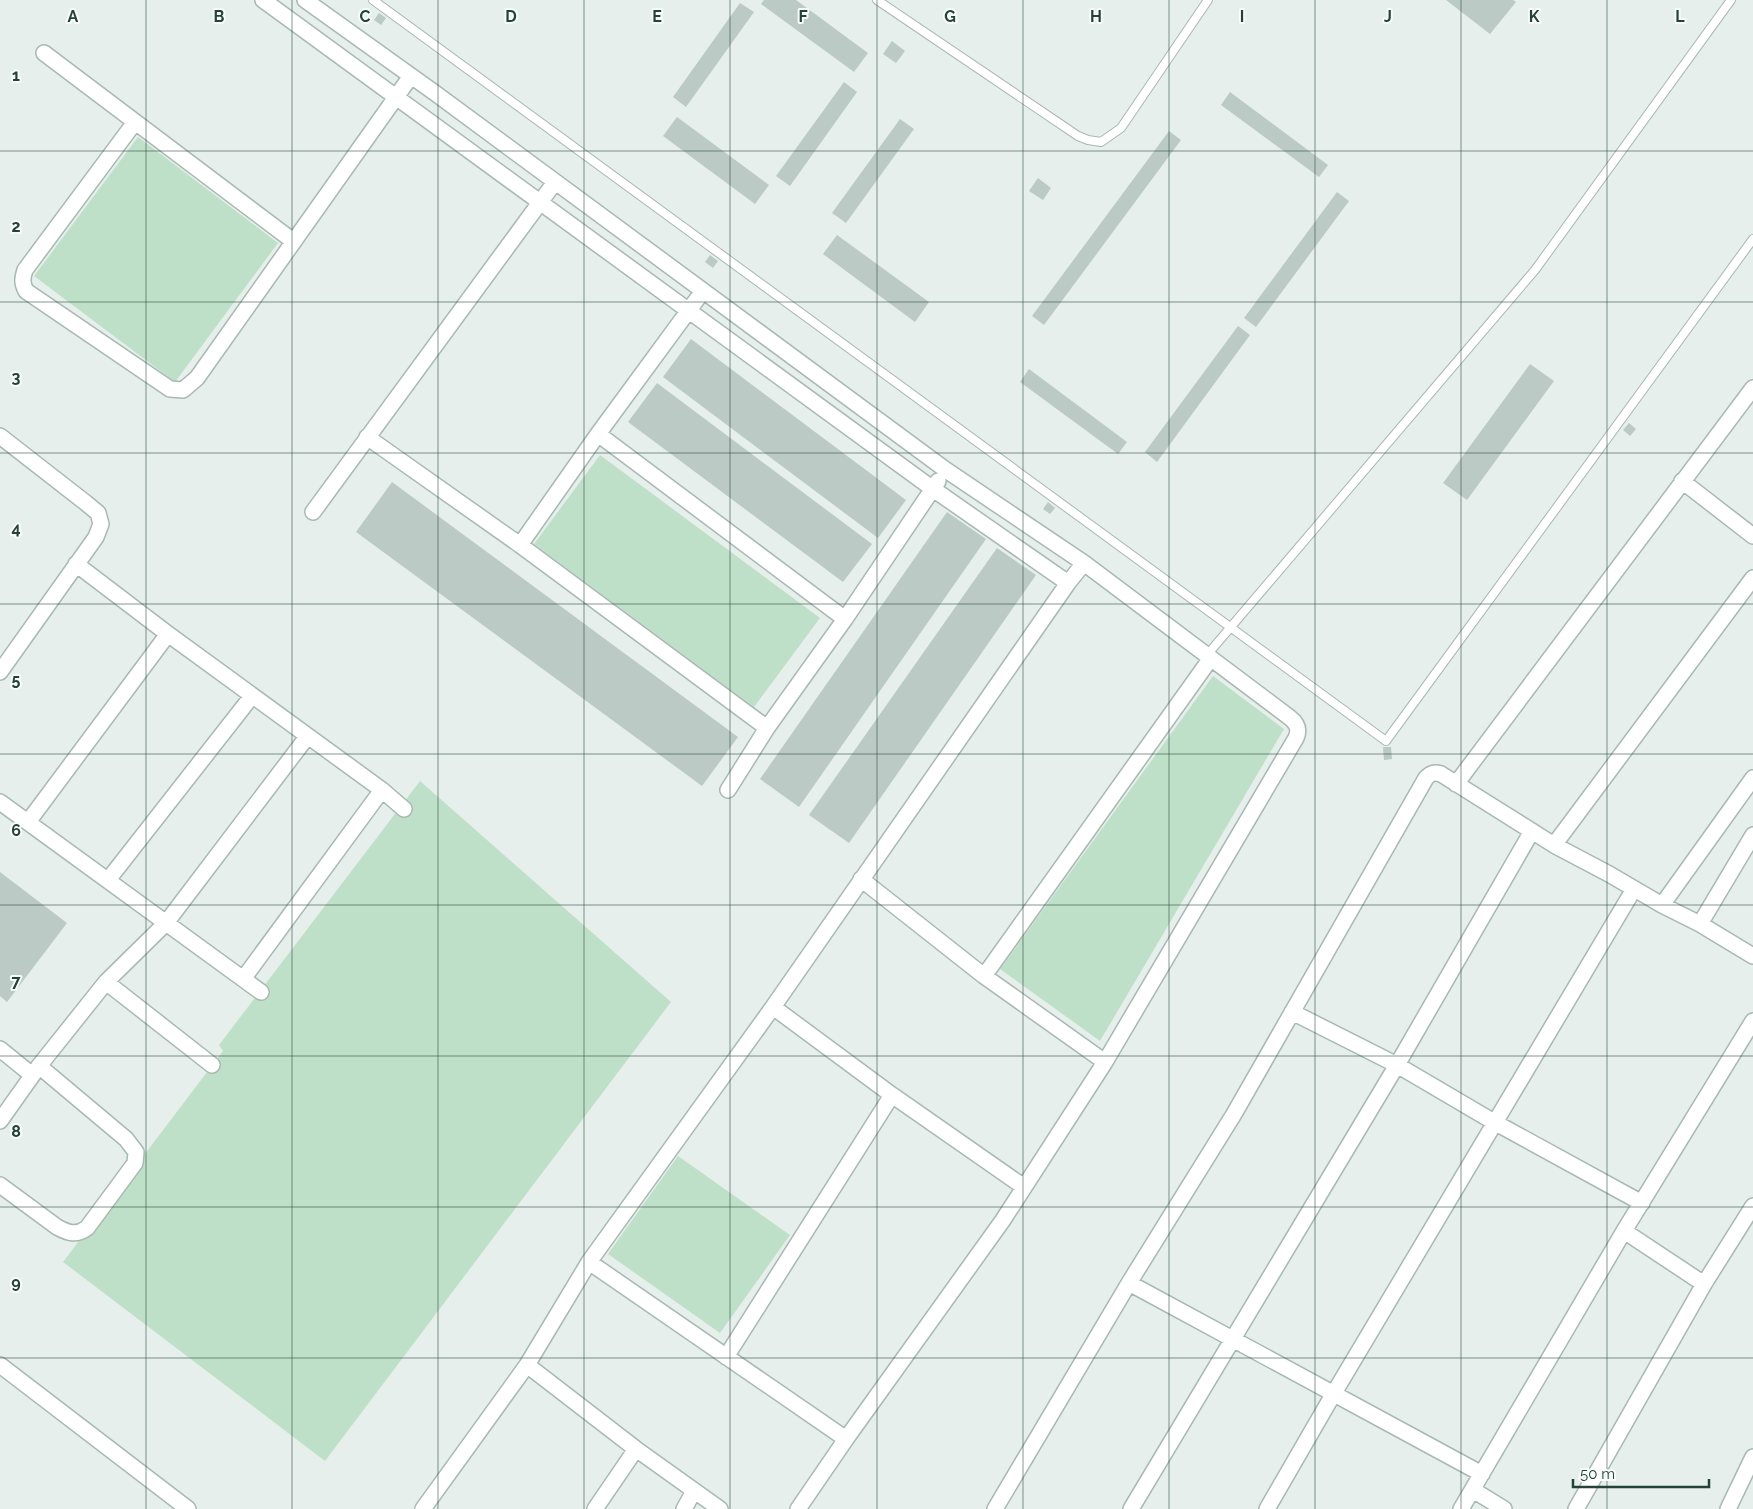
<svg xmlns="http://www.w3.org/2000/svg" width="1753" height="1509" font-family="Raleway,sans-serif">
<rect width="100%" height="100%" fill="#e6efeb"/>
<path fill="#bfe0c8" d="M138,137l140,106 -103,139 -141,-106z
M600,455l220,163 -66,89 -220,-163z
M1213,676l71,53 -184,312 -100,-72z
M420,781l251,221 -346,459 -262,-199 160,-211 -4,-6z
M678,1156l112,79 -70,98 -112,-79z"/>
<path fill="#bbcac4" d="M764,0h32l72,53 -14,19 -93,-68z
M1446,0h67l3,2 -26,32z
M740,3l14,9 -68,95 -13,-10z
M379,13l7,5 -5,7 -7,-5z
M892,41l13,10 -9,12 -13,-9z
M844,82l13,10 -67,94 -14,-10z
M1230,92l98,73 -9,12 -98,-72z
M677,117l92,68 -14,19 -92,-68z
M900,119l14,10 -68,94 -14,-10z
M1169,131l12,9 -137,185 -12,-9z
M1038,178l13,10 -8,12 -14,-9z
M1337,192l12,9 -93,126 -12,-9z
M837,235l92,67 -14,20 -92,-68z
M710,255l8,6 -5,7 -8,-6z
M1238,326l12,9 -93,127 -12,-10z
M691,339l215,161 -28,38 -215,-161z
M1530,364l24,17 -87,119 -24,-17z
M1029,369l98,73 -9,12 -98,-72z
M657,383l215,161 -29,38 -215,-160z
M1629,423l7,6 -6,7 -7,-6z
M392,482l346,255 -36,49 -346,-254z
M1048,502l7,6 -5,6 -7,-5z
M947,512l39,27 -187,268 -39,-28z
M997,548l39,27 -187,268 -40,-28z
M1383,747h8l1,12 -8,1z
M0,872l67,51 -60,79 -7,-6z"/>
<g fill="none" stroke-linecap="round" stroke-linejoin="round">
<defs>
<path id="service" d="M373,0l1013,741 367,-502
M877,0l201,136 10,4 13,2 20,-14 87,-128
M1207,655l328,-385 196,-270"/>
<path id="minor" d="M263,0l670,489 135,94
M305,0l130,93 511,377 138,93 205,154c8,6 11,12 7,21l-191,324 -102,158 -157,219 -257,-177
M44,53l249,188
M135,122l-110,148c-3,9 -3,13 1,21l144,98 13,1 14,-12 214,-302
M598,434l247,185
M0,436l86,67 12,10 3,11 -5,13 -96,135
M367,437l153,108 247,183
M1682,481l71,55
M313,512l242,-330
M520,545l78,-111 105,-143
M76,564l92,70 214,156 -139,189
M1456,784l297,-396
M382,790l22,19
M728,790l39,-62 78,-109 93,-138
M0,802l261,190
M28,822l140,-188
M1554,845l199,-267
M861,879l123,97 121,86
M108,880l144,-184
M1662,905l91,-127
M1700,924l53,-89
M984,976l227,-318
M106,982l106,83
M773,1007l119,88 132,92
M1292,1012l105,53 97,57 148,81
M0,1049l32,26
M0,1121l39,-55 67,-84 60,-59 141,-186
M0,1185l57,42c11,6 19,9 30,1l48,-65 1,-11 -10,-13 -87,-73
M1624,1231l80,53
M1129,1283l353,191
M726,1357l166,-262
M0,1365l188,144
M527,1365l109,84 84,60
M1473,1490l31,19
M423,1509l104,-144 62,-103 184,-255 295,-424 16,-20
M595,1509l41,-60
M684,1509l10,-18
M798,1509l48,-70
M995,1509l134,-226 105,-169 192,-336c5,-5 8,-6 15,-4l113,71 55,29 53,31 38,19 53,32
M1131,1509l266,-444 135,-234
M1267,1509l67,-116 300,-504
M1461,1509l163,-278 129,-210
M1576,1509l128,-225 49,-78
M1728,1509l25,-52"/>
</defs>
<use href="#service" stroke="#a8b8b2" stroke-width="10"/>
<use href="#minor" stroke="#a8b8b2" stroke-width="18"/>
<use href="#service" stroke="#fff" stroke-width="8"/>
<use href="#minor" stroke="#fff" stroke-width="15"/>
</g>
<path fill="none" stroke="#24423a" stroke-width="1" stroke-opacity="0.55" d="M146,0v1509M292,0v1509M438,0v1509M584,0v1509M730,0v1509M877,0v1509M1023,0v1509M1169,0v1509M1315,0v1509M1461,0v1509M1607,0v1509M0,151h1753M0,302h1753M0,453h1753M0,604h1753M0,754h1753M0,905h1753M0,1056h1753M0,1207h1753M0,1358h1753"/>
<g font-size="16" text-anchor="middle" font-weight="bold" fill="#24423a" stroke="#f7fbf9" stroke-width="4" stroke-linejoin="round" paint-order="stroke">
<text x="73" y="22">A</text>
<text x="219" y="22">B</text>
<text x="365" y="22">C</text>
<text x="511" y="22">D</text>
<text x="657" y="22">E</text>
<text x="803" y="22">F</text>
<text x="950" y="22">G</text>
<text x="1096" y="22">H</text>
<text x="1242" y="22">I</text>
<text x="1388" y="22">J</text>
<text x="1534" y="22">K</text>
<text x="1680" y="22">L</text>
<text x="16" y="81">1</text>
<text x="16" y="232">2</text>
<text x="16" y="383">3</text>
<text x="16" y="534">4</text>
<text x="16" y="685">5</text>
<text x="16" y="836">6</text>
<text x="16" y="987">7</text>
<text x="16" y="1137">8</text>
<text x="16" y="1288">9</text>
</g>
<path d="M1573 1479v8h136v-8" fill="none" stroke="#24423a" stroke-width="2.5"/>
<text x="1580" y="1479" font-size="15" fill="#24423a" stroke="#f7fbf9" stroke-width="4" paint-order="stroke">50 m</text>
</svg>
